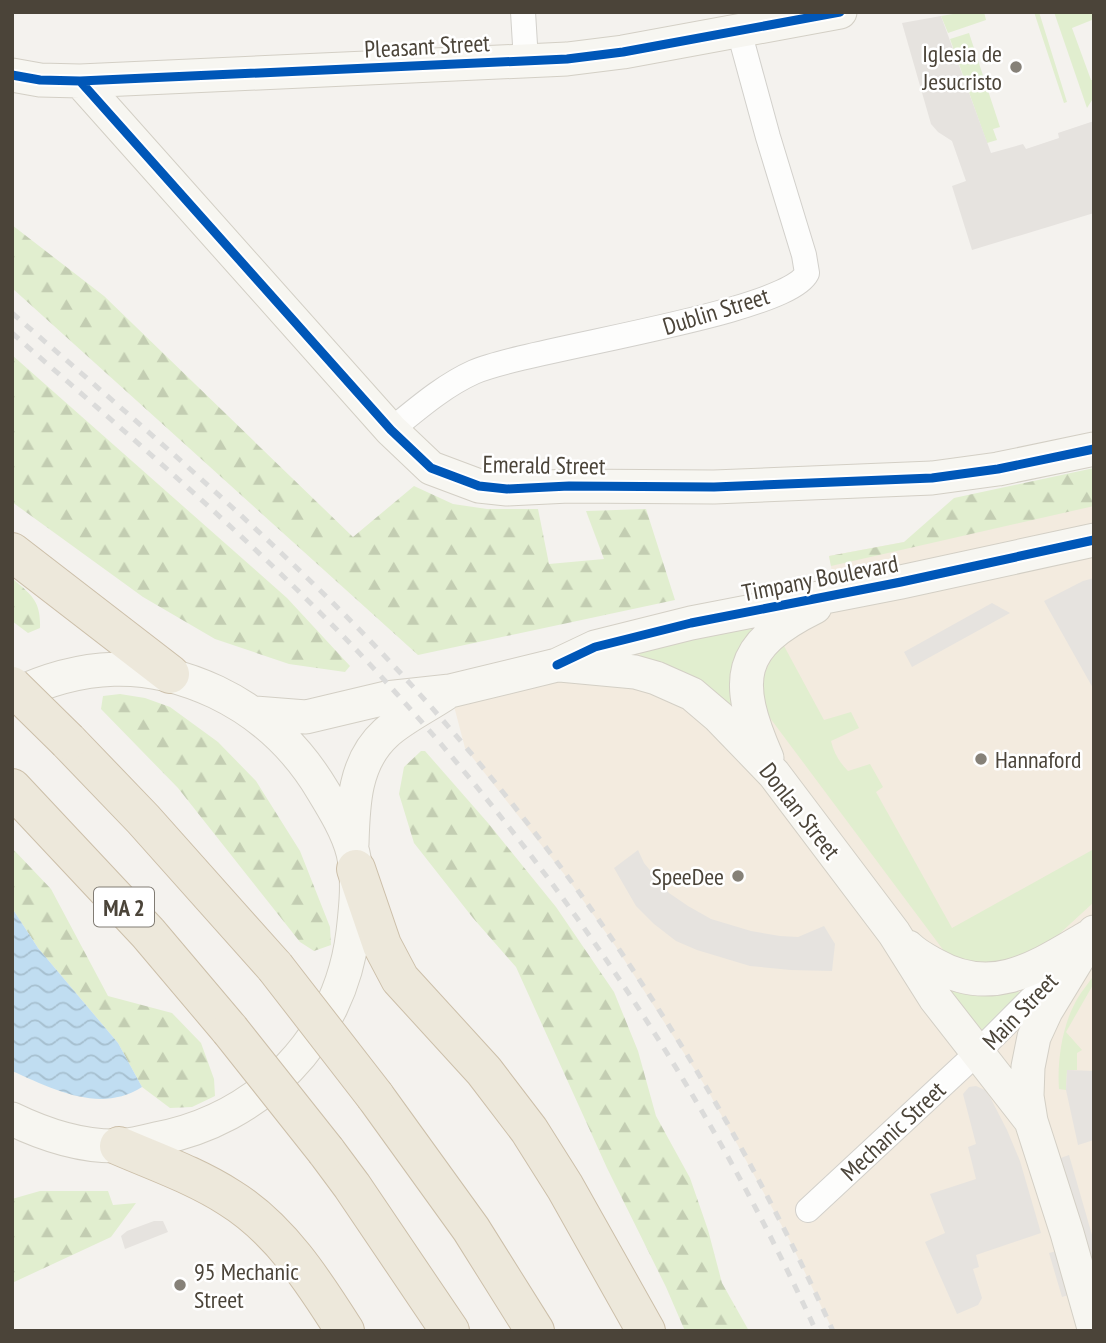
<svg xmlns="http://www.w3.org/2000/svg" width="1106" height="1343" font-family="'PT Sans Narrow',sans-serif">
<defs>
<pattern id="forest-firs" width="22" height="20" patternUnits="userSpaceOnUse" patternTransform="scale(1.75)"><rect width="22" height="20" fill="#e1eecf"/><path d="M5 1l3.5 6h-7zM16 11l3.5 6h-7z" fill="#c3cdb2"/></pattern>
<pattern id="water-waves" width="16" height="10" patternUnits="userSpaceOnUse" patternTransform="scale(1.75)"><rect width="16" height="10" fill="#c0ddf1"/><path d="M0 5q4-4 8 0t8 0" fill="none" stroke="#a6bfcf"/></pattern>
</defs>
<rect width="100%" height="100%" fill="#f4f2ee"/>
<path fill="#f3ebdf" d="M1094,490v841h-261l-45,-94 -81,-148 -91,-142 -48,-68 -103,-131 -15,-57 386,-98 -7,-37 75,-14z"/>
<path fill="#e1eecf" d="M965,12h19l2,8 -38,13 -7,-17z
M1034,12h5l28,90 -3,1z
M1054,12h39l-1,8 -20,8 19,52h3v17l-7,11z
M969,33l31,94 -7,2 4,11 -10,3 -37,-104z
M749,621l4,11 -19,69 -8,6 -85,-49 -4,-12z
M783,644l41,76 27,-8 8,16 -28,13c3,12 8,21 17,30l22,-7 13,23 -7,5 76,136 142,-79v53l-62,57 -47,12 -41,-20 -174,-233c-14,-32 -8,-48 13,-74z
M1094,975v8l-28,49 16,18 -5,3v17h-10l-1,20 -7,-1c-2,-27 3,-62 16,-86 5,-10 13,-19 19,-28z
M948,988c24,11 45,9 70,3l3,5 -40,40z"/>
<path fill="url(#forest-firs)" d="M12,225l92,71 249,241 61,-51 39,18 34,5h51l11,55 55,-5 -18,-48 60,-2 29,91 -257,55 -406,-367z
M12,355l275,243 63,68 -5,6 -56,-8 -74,-25 -72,-42 -131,-95z
M1094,468v38l-263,60 -2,-10 75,-14 50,-44z
M12,578c19,17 29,22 28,50l-12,5 -16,-12z
M120,694l25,4 25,9 48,35 38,39 44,70 30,76 1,18 -17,6 -14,-9 -122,-154 -77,-79 2,-13z
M421,751h4l63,72 68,84 58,85 24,59 18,65 34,62 18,52 14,53 27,48h-64l-19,-44 -59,-119 -91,-201 -43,-49 -59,-75 -15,-49 5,-27z
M12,848l39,41 57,107 64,17 29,30 13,36 1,17 -23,11 -22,1 -28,-21 -24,-44 -80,-95 -26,-40z
M40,1191h68l5,14 23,-2 -25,34 -99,46v-84z"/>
<path fill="#e6e3df" d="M941,16l50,137 32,-9 3,5 33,-11 -1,-5 36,-12v92l-122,37 -20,-64 14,-5 -14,-40 -14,-9 -7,-8 -29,-101z
M1094,578v112l-50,-89 39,-20z
M992,603l18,10 -98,54 -8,-15z
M638,850l6,13 25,30 19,13 23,13 40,12 29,5 18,1 26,-11 11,18 -3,27 -41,-1 -41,-4 -53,-16 -21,-9 -22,-17 -18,-18 -22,-38z
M1067,1070l27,1v69l-16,5 -12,-55z
M976,1086l9,4 5,7 17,33 13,31 21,72 -65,22 3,12 -6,2 9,29 -4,7 -21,9 -32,-72 20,-9 -15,-39 46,-15 -8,-32 8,-3 -13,-50 6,-7z
M1069,1155l25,87v45l-32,10 -13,-44 22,-6 -27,-83z
M154,1221h9l5,11 -43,17 -4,-13 6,-5z"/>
<path fill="url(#water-waves)" d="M12,908l26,40 80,95 24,44c-42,27 -89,2 -130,-16z"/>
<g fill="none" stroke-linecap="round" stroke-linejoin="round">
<defs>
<path id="street" d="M523,12l3,49
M391,430c26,-21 52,-44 83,-58 56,-24 313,-58 333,-99l-3,-18 -36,-118 -29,-106
M808,1210l170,-158 79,-79"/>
<path id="secondary" d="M12,75l28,5 40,1 487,-22 56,-7 217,-40
M80,81l311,349 40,38 48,18 28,3 62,-3 145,1 218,-9 66,-9 96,-20
M560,665l75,7 21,6 36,16 27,23 55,57 120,159 41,65 96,123
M12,696c69,-33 134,-37 204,-4 46,22 81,55 107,99 11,18 25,41 30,62 6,25 3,53 0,79 -13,107 -93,187 -197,207 -12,3 -25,6 -37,7 -36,1 -74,-11 -107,-27
M255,713l51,4 80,-19 64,-7 107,-26 38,-18 96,-24 210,-41 193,-42
M767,758c-34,-78 -31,-112 48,-151
M352,844c1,-39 2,-82 34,-111 15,-14 41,-27 59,-39
M1094,932l-48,79 -12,26 -6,30 -1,29 4,25 36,112 27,95
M908,947c8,8 18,13 27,18 58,33 102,2 153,-28"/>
<path id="highway" d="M12,552l158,122
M68,741l75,78 132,148
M12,788l136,145 82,97
M356,869l26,76 18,34 84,92 45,59 36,57 81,144
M375,1096l96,133 64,102
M119,1146c37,16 77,30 111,52 50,31 84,84 115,133
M326,1151l26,35 98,145"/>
</defs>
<use href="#street" stroke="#d2d0cb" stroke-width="26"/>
<use href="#secondary" stroke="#d3cfc5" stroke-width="35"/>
<use href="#highway" stroke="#ccbfa9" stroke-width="40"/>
<use href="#street" stroke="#fdfdfc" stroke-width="24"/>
<use href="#secondary" stroke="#f7f6f1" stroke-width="33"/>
<use href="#highway" stroke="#ede8db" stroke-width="38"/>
<path stroke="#dbdbda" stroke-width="5" stroke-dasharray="9 9" stroke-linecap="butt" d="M12,313c114,99 228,197 334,303 202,204 369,454 487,715
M12,333c132,116 267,229 384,360 171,189 314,406 420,638"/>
<defs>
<path id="highway-bridge" d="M12,686l56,55
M275,967l100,129
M230,1030l96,121"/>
</defs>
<use href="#highway-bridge" stroke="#ccbfa9" stroke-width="40" stroke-linecap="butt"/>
<use href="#highway-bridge" stroke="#ede8db" stroke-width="38"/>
<defs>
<path id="cycleway" d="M12,75l28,5 40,1 487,-22 56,-7 217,-40
M80,81l311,349 40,38 48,18 28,3 62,-3 145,1 218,-9 66,-9 96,-20
M557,665l38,-18 96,-24 210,-41 193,-42"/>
</defs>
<use href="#cycleway" stroke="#fff" stroke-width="13"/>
<use href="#cycleway" stroke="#0057b8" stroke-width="9"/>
</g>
<g fill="#868178" stroke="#fff" stroke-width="2.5">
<circle cx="1016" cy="67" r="7"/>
<circle cx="981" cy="759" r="7"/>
<circle cx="738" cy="876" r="7"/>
<circle cx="180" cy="1285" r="7"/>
</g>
<g text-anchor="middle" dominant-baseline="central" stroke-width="5" stroke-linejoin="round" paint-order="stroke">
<rect fill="#fff" stroke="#817c74" stroke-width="2" x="94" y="887.5" width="60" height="39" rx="5"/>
<g font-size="23" font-weight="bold" fill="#4b4439">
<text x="124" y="907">MA 2</text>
</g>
<g font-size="24" fill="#4b4439" stroke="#fff">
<text transform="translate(427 46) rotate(-3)">Pleasant Street</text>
<text transform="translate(716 311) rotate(-17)">Dublin Street</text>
<text transform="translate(544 465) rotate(1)">Emerald Street</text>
<text transform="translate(820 578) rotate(-11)">Timpany Boulevard</text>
<text transform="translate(800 811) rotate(52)">Donlan Street</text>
<text transform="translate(1020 1011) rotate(-46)">Main Street</text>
<text transform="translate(893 1131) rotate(-43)">Mechanic Street</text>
</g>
<g font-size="24" fill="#4b4439" stroke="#fff" text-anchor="end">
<text x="1002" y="53">Iglesia de<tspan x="1002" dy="28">Jesucristo</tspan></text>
<text x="995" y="759" text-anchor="start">Hannaford</text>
<text x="724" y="876">SpeeDee</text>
<text x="194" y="1271" text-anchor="start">95 Mechanic<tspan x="194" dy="28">Street</tspan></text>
</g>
</g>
<rect width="1106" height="1343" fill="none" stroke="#4b4439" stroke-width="28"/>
</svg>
